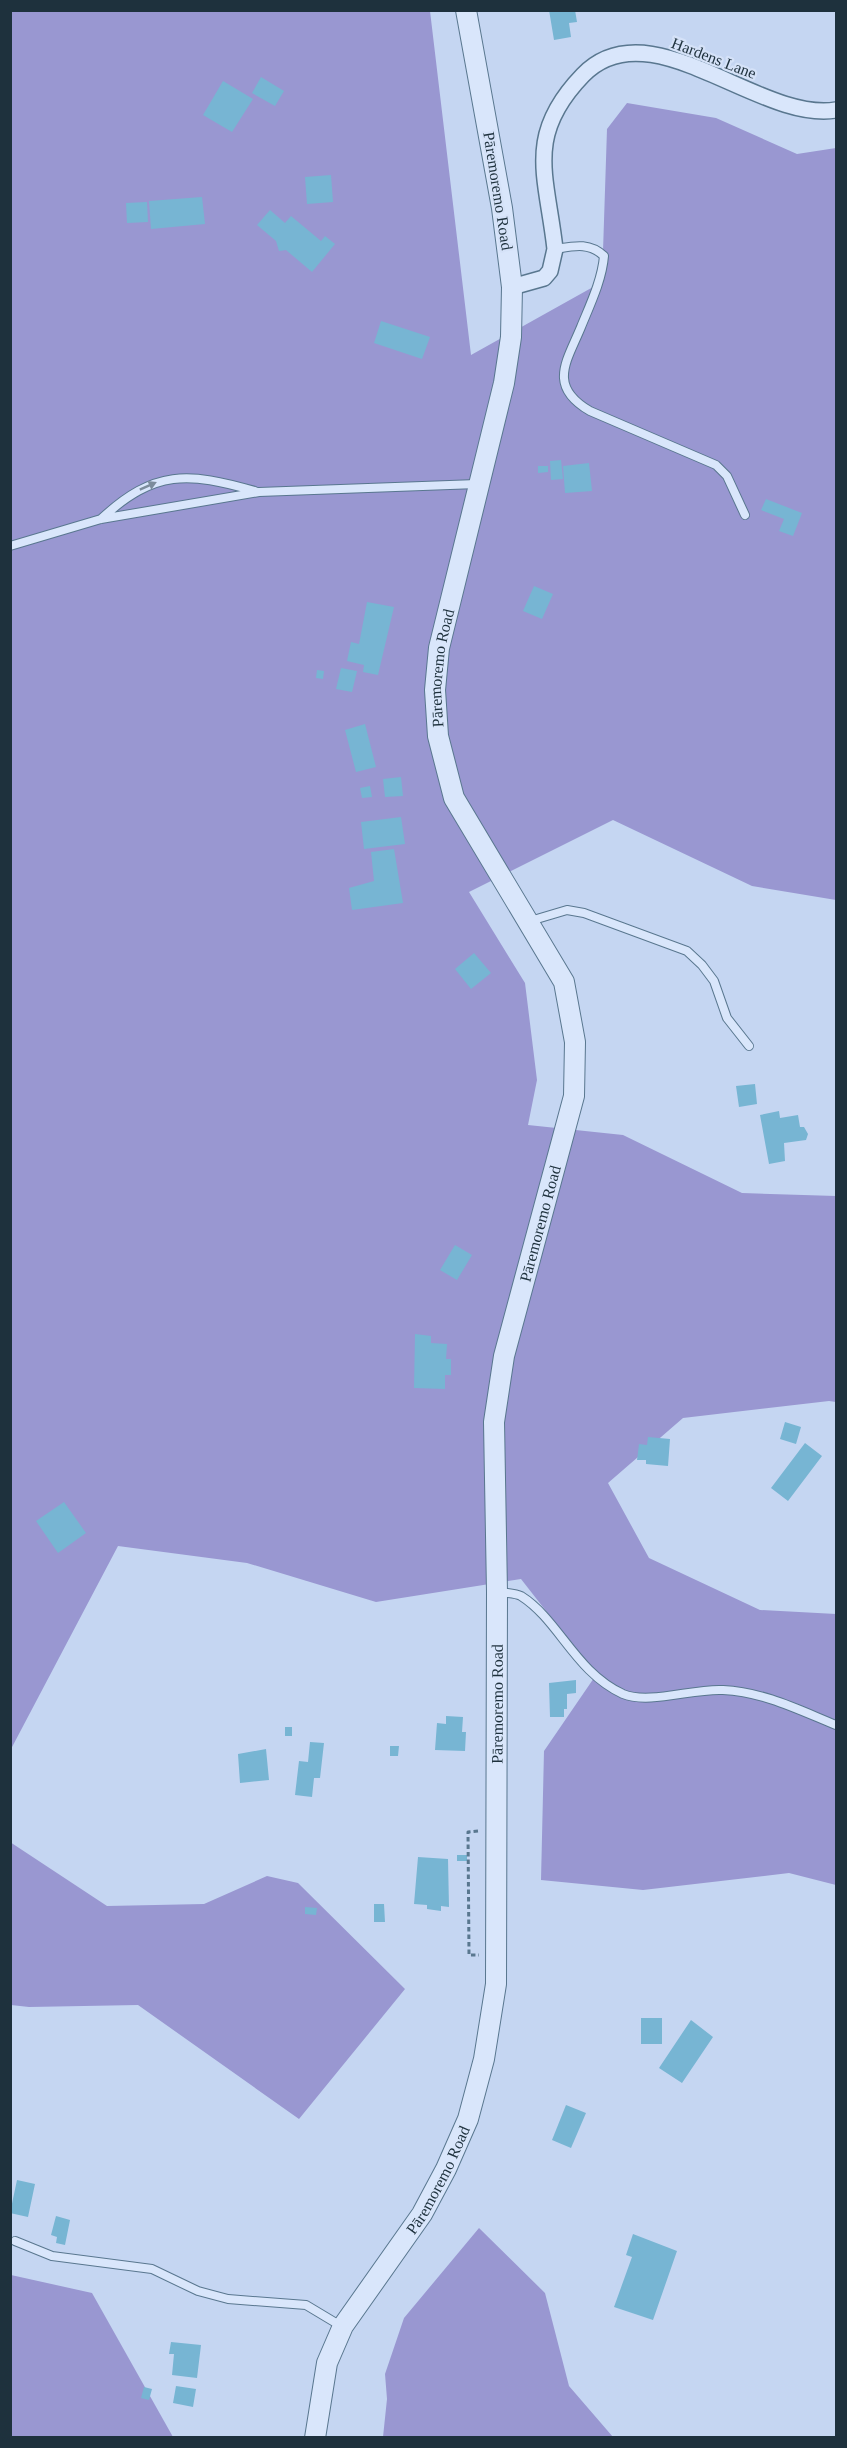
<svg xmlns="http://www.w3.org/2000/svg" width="847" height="2448" font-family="Georgia,serif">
<rect width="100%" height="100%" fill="#c5d6f2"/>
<path fill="#9997d1" d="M11,11h419l41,344 131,-73 5,-153 20,-26 89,15 81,36 39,-6v752l-84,-14 -139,-66 -144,72 56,91 12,97 -9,45 95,10 119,58 94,3v206l-7,-1 -146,17 -75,65 41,75 111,52 76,4v271l-47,-12 -146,17 -102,-10 3,-129 52,-76 -75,-96 -145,23 -129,-39 -129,-17 -107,203z
M10,1842l97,64 97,-2 63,-28 31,7 107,106 -106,130 -161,-114 -109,2 -18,-2z
M479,2228l66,65 24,93 44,51h-230l4,-38 -2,-25 19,-56z
M11,2275l81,18 81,144 -162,1z"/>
<path fill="#77b5d3" d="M549,10h26l2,12 -8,1 2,14 -17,3z
M261,77l23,14 -9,15 -23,-13z
M223,81l30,18 -21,33 -29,-17z
M331,175l2,27 -26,2 -2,-27z
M202,197l3,27 -54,5 -2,-28z
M147,202l1,20 -21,1 -1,-20z
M270,210l15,13 6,-7 30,25 4,-5 10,8 -23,28 -26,-22 -7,1 -3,-10 -19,-16z
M381,321l49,16 -8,22 -48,-16z
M561,460l2,19 -12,1 -1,-19z
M589,463l3,28 -27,2 -2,-27z
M538,466h10v6l-10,1z
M766,499l36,14 -9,23 -14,-5 5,-12 -23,-9z
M534,586l19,8 -11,25 -19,-8z
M367,602l27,5 -16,68 -15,-3 1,-7 -17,-4 4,-19 8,2z
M341,668l16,3 -5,21 -16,-3z
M317,670l7,1 -1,8 -7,-1z
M365,724l11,43 -20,5 -11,-42z
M401,777l2,19 -18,1 -2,-18z
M370,786l2,11 -10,1 -2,-10z
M401,817l4,27 -41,5 -3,-27z
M394,849l9,54 -51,7 -3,-22 25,-7 -3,-29z
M474,953l17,20 -20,16 -16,-20z
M755,1084l2,20 -18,3 -3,-21z
M779,1111l1,7 18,-3 2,12h4l4,7 -2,6 -22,3 1,18 -16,3 -9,-49z
M455,1245l17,10 -15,25 -17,-10z
M415,1334l16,2v7l16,1 -1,15h5v16h-6v14l-31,-1z
M785,1422l16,5 -5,17 -16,-5z
M648,1437l22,2 -2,27 -22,-2v-4h-9l2,-16 8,1z
M805,1443l17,13 -34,45 -17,-13z
M64,1502l22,31 -28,20 -22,-32z
M576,1680v13l-9,1v15h-3v8h-14l-1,-34z
M446,1716l17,1 -1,15h4l-1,19 -30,-1 2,-27 9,1z
M285,1727h7v9h-7z
M310,1742l14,1 -4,35h-6l-2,19 -17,-2 4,-34 9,1z
M390,1746h9l-1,10h-8z
M266,1749l3,31 -29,3 -2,-29z
M457,1855h10v6h-10z
M418,1857l30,2 1,48 -8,-1v5l-14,-2v-4l-13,-1z
M374,1904h10l1,18h-11z
M305,1907l12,1 -1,7 -11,-1z
M641,2018h21v26h-21z
M691,2020l22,17 -31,46 -23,-15z
M566,2105l20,8 -15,35 -19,-8z
M17,2180l18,4 -7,33 -18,-4z
M56,2216l14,4 -5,25 -9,-2 1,-6 -6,-2z
M633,2234l44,17 -24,69 -39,-13 18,-50 -6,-2z
M171,2342l30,3 -4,33 -25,-3 2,-21h-5z
M176,2386l20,3 -3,18 -20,-4z
M144,2387l8,2 -3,11 -8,-2z"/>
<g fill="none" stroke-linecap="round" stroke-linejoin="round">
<defs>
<path id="service" d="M555,249c19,-3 34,-7 49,7 -2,24 -14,49 -23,71 -14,34 -34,59 9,84l126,54 11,11 18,39
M101,519c54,-50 87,-47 154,-28
M10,546l91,-27 158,-27 218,-8
M530,921l37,-11 17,3 103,38 15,14 12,16 13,37 22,28
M499,1592c7,1 16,1 22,4 38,24 54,76 102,98 26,11 71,-6 100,-4 41,2 76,20 113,35
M15,2241l37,15 100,13 46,22 30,8 78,6 35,21"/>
<path id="minor" d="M512,287l32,-9 6,-7 5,-22c-8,-73 -31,-113 28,-174 67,-69 176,48 253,35"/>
<g id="tertiary">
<path id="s1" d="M315,2438l12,-75 16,-37 79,-112 24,-45 22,-50 16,-60 12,-75 1,-392 -3,-170 10,-66 70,-260 1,-54 -11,-60 -110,-184 -16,-62 -3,-46 4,-42 65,-265 7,-46 1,-50 -10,-79 -36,-198"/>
</g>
</defs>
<use href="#service" stroke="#59778f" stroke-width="10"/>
<use href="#minor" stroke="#59778f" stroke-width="18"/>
<use href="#tertiary" stroke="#59778f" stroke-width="22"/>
<path stroke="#59778f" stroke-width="3" stroke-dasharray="4.5 3" stroke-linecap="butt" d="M478,1831l-10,1 1,123h10"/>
<use href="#service" stroke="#d9e6fb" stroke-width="8"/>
<use href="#minor" stroke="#d9e6fb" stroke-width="15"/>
<use href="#tertiary" stroke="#d9e6fb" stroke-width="20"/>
</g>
<defs><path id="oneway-solid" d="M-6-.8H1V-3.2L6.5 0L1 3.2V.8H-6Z" transform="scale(1.5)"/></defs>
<use fill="#7c8c9c" href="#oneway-solid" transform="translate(148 486) rotate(-24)"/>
<g text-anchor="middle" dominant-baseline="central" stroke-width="4.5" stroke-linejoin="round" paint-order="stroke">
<g font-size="16" fill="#1e313d" stroke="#d5e2f8">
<text transform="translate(714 58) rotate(21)">Hardens Lane</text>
<text transform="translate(498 191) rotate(81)">Pāremoremo Road</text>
<text stroke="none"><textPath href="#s1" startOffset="1857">Pāremoremo Road</textPath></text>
<text stroke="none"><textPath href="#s1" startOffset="1263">Pāremoremo Road</textPath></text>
<text stroke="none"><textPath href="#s1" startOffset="777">Pāremoremo Road</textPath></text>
<text stroke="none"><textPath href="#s1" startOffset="291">Pāremoremo Road</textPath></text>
</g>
</g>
<rect width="847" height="2448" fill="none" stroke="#1e313d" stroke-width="24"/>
</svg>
